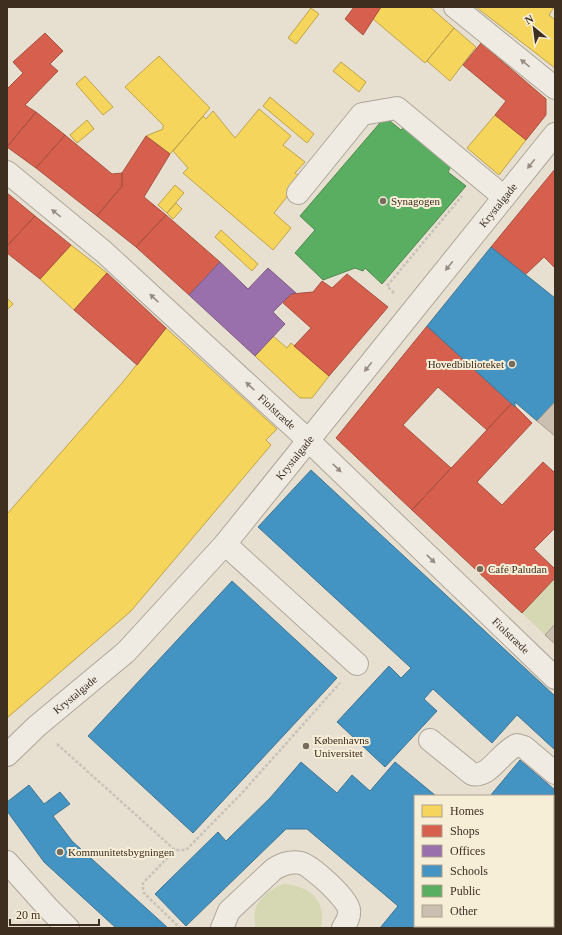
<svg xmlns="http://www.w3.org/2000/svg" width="562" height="935" font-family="Georgia,serif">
<rect width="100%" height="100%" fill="#e7e0d1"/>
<path fill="#d6d7b3" d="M555,578v46l-10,11 -23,-22z
M284,884c26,2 43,17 37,44h-65c-7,-22 9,-38 28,-44z"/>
<path fill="#f6d55c" stroke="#bea34a" d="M381,7h49l24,21 -29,35 -52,-44z
M476,7h78l-5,8 6,5v48z
M311,8l8,6 -23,30 -8,-6z
M454,28l22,19 -26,34 -23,-20z
M159,56l51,52 -40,46 -24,-18 17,-7v-4l-38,-38z
M341,62l25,20 -7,10 -26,-21z
M85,76l28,31 -10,8 -27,-31z
M270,97l44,37 -7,9 -44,-37z
M259,109l32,27 -8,9 22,17 -10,11 7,5 -28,35 17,15 -18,22 -90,-77 5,-5 -15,-17 30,-35 3,3 7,-8 22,27z
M495,115l31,25 -27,35 -32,-27z
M87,120l7,9 -17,14 -7,-8z
M175,185l9,8 -17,20 -9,-8z
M176,203l6,6 -9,10 -6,-6z
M221,230l37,34 -6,7 -37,-34z
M71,245l36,28 -33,37 -34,-31z
M7,298l6,6 -6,6z
M166,328l111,101 -11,11 5,5 -140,166 -124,107v-204l115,-131z
M273,336l14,12 4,-5 38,33 -17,22h-12l-45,-42z"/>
<path fill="#d6604d" stroke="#a85140" d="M354,7h27l-18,28 -18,-16z
M45,33l18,18 -13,13 8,7 -33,34 11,7 -29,35v-58l16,-16 -10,-11z
M481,43l65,56v16l-20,25 -31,-25 11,-14 -43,-36z
M36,112l29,23 -29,33 -29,-21z
M65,135l47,39 10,-1v13l-25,30 -61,-48z
M146,136l24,18 -26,43 22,18 -30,32 -39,-31 25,-30v-13z
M555,169v99l-11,-11 -19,18 -34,-28z
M7,193l28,23 -28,30z
M166,215l54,47 -31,33 -53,-48z
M35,216l36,29 -31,34 -33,-26v-7z
M107,273l59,55 -29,37 -63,-55z
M347,274l41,33 -59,69 -35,-30 17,-18 -29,-26 9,-8 22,-2 9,-11 10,7z
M427,326l85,77 -25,27 -49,-43 -35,38 48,43 -39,42 -76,-72z
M512,403l20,20 -55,59 25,23 41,-43 12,11v55l-21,21 21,20v9l-33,35 -110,-103z"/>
<path fill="#9970ab" stroke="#7d5c81" d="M220,262l28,27 20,-21 28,25 -5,1 -18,18 12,12 -30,32 -66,-61z"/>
<path fill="#4393c3" stroke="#417592" d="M491,247l64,51v104l-18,19 -22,-19v5l-88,-81z
M311,470l244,226v54l-38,-35 -25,28 -59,-54 -9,10 13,12 -52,56 -48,-45 52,-56 12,12 10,-10 -153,-141z
M232,581l105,97 -144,155 -105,-97z
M520,760l35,30v16l-2,3v-13h-63z
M301,762l36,31 15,-18 18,16 25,-29 41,34h-21v130h39l-1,2h-73l18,-22 -91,-77h-21l-100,97 -31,-32 63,-62 8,9 44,-43z
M29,785l15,19 16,-12 10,12 -17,12 19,25 96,87h-52l-72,-66 -37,-51v-9z"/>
<path fill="#5aae61" stroke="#51884e" d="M385,117l16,13 3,-3 47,39 -3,6 18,14 -84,98 -17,-16 -2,3 -8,-3 -32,12 -28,-27 20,-23 -15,-14z"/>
<path fill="#cbbfb2" stroke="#a89c90" d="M555,402v34l-18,-15z
M555,624v20l-10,-9z"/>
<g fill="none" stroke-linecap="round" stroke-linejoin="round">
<defs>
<g id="minor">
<path d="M455,7l100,81"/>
<path id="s1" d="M7,172l97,80 205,189 246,237"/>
<path d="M298,193l64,-79 35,-6 107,89"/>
<path d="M225,544l132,120"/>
<path d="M430,740l42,34c18,4 29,-23 45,-29l7,2 31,26"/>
<path id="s2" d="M7,755l30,-29 89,-74 99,-108 330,-410"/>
<path d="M7,862l42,47 19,19"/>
<path d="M553,908l2,-3"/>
<path d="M222,928l7,-17 45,-42c8,-5 17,-8 27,-6 11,3 47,36 48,47 1,7 -3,13 -6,18"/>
<path d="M536,928l1,-2"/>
</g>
</defs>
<use href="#minor" stroke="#ada599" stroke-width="24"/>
<path stroke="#c8c2b9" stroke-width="2.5" stroke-dasharray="3 2" stroke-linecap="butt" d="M394,293l-7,-7 75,-90
M57,744l118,106h11l55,-56 99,-111
M175,850l-32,33v9l37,36"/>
<use href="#minor" stroke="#efebe3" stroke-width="22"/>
</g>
<defs><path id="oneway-solid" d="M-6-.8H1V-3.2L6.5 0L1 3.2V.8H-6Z"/></defs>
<g fill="#968c82">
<use href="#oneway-solid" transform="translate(525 63) rotate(-141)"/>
<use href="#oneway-solid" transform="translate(531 164) rotate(128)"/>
<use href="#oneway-solid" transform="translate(56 213) rotate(-141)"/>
<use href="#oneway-solid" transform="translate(449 266) rotate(129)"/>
<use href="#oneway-solid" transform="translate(154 298) rotate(-137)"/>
<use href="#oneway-solid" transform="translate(368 367) rotate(129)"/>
<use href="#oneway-solid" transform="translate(250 386) rotate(-137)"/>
<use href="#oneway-solid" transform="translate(337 468) rotate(44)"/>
<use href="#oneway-solid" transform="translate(431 559) rotate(44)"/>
</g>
<g fill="#786c5e" stroke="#f7eed8" stroke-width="1.5">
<circle cx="383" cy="201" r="4"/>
<circle cx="512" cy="364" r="4"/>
<circle cx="480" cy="569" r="4"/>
<circle cx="306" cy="746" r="4"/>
<circle cx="60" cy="852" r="4"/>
</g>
<g text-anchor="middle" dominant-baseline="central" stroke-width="4" stroke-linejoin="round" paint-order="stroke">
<g font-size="11" fill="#3d2e20" stroke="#f7eed8" text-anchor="start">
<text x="391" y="201">Synagogen</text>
<text x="504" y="364" text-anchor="end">Hovedbiblioteket</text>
<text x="488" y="569">Café Paludan</text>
<text x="314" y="740">Københavns<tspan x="314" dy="13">Universitet</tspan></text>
<text x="68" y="852">Kommunitetsbygningen</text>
</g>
<g font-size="11" fill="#3d2e20" stroke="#f7eed8">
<text stroke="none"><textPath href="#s2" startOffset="739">Krystalgade</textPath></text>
<text stroke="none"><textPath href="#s1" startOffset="361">Fiolstræde</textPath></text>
<text stroke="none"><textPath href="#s2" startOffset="415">Krystalgade</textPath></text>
<text stroke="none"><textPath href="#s1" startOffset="685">Fiolstræde</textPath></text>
<text stroke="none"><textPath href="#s2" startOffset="91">Krystalgade</textPath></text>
</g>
</g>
<rect width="562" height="935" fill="none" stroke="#3d2e20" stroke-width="16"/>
<rect x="414" y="795" width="140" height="132" fill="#f7eed8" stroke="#ada18e"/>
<rect x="422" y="805" width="20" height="12" fill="#f6d55c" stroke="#ada18e"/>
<text x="450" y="815" font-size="12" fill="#3d2e20">Homes</text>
<rect x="422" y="825" width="20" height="12" fill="#d6604d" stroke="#ada18e"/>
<text x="450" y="835" font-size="12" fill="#3d2e20">Shops</text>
<rect x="422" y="845" width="20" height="12" fill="#9970ab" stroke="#ada18e"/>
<text x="450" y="855" font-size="12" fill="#3d2e20">Offices</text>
<rect x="422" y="865" width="20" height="12" fill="#4393c3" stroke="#ada18e"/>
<text x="450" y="875" font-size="12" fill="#3d2e20">Schools</text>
<rect x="422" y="885" width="20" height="12" fill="#5aae61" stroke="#ada18e"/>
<text x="450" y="895" font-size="12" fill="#3d2e20">Public</text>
<rect x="422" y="905" width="20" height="12" fill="#cbbfb2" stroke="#ada18e"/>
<text x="450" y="915" font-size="12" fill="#3d2e20">Other</text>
<g transform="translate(534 28) rotate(331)" stroke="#f7eed8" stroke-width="3" paint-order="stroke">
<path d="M0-3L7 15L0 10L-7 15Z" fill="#3d2e20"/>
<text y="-6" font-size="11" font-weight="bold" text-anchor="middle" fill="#3d2e20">N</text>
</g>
<path d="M10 919v6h89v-6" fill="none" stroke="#3d2e20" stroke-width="2"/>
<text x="16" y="919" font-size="12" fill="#3d2e20" stroke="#f7eed8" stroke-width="3" paint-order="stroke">20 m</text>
</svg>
